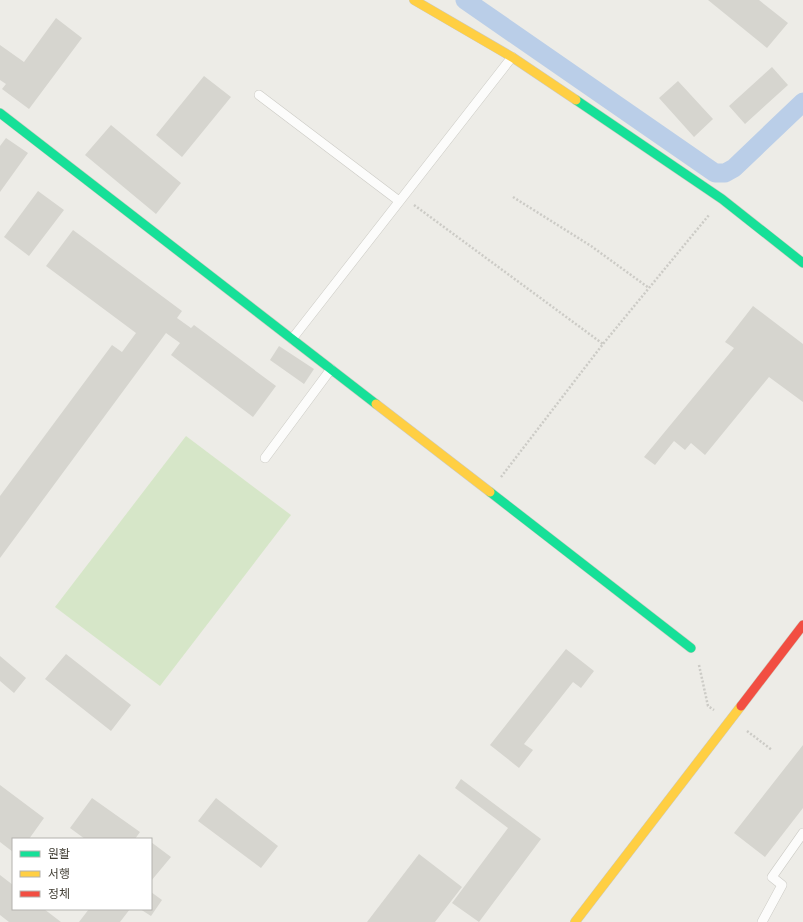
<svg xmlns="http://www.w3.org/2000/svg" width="803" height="922" font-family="'Public Sans','Noto Sans KR',sans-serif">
<rect width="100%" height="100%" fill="#edece7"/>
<path fill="#d6e6c8" d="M186,436l105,79 -131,171 -105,-79z"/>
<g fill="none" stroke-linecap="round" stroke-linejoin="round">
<path stroke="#bacee8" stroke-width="19" d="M465,0l250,173h10l9,-5 69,-66"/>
</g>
<path fill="#d6d5cf" d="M708,0h51l29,23 -21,25z
M56,18l26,20 -53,71 -27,-20 4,-5 -6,-4v-35l24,17z
M772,67l16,18 -43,39 -16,-18z
M204,76l27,21 -49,60 -26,-22z
M678,81l35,38 -19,18 -35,-39z
M111,125l70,58 -25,31 -71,-59z
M6,138l22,15 -28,39v-46z
M38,191l26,19 -35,46 -25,-19z
M73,230l109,81 -5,7 14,10 3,-3 82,61 -23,31 -82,-62 9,-12 -14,-10 -166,225v-62l112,-151 10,7 14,-19 -90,-67z
M753,306l50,38v58l-34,-25 -64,78 -14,-12 -6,7 -11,-9 -19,24 -11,-8 90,-109 -9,-6z
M279,346l35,23 -10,15 -34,-24z
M566,649l28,22 -13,17 -8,-6 -49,62 9,6 -14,18 -29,-23z
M66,654l65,51 -20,26 -66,-52z
M0,656l26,22 -12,15 -14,-12z
M803,745v63l-38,49 -31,-24z
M461,779l80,60 -62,83 -27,-19 56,-75 -53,-40z
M0,785l44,33 -15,21h-16v13l-13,-10z
M92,798l48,34 -5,7h-50l-15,-11z
M216,798l62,48 -17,22 -63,-47z
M151,842l20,15 -20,24z
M419,854l43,33 -27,35h-68z
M0,875l13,10v24h31l17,13h-52l-9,-7z
M151,892l11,8 -11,16 -11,-7h11z
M89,909h41l-10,13h-41z"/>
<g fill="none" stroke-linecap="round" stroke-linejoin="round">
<defs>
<path id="lane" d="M259,95l140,106
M292,339l220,-282
M265,458l66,-89
M762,922l20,-37 -10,-8 31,-44"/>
<path id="fast" d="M576,100l146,99 81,64
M0,113l376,291
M490,492l201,156"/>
<path id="slow" d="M414,0l98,57 64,43
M376,404l114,88
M575,922l166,-216"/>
<path id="jam" d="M741,706l62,-81"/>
</defs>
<use href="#lane" stroke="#cbcac4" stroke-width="10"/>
<use href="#fast" stroke="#cccabe" stroke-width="10"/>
<use href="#slow" stroke="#cccabe" stroke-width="10"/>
<use href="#jam" stroke="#cccabe" stroke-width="10"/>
<path stroke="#cccbc6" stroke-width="2.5" stroke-dasharray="2 2" stroke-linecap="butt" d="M513,197l78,49 58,42
M414,205l189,139
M501,477l102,-133 106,-129
M699,665l9,41 6,4
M747,731l25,19"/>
<use href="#lane" stroke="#fcfcfb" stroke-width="9"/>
<use href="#fast" stroke="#16e098" stroke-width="9"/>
<use href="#slow" stroke="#ffcf43" stroke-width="9"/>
<use href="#jam" stroke="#f24e42" stroke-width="9"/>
</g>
<rect x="12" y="838" width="140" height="72" fill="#ffffff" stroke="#b3b2ae"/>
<rect x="20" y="851" width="20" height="6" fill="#16e098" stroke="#b3b2ae"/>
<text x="48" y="858" font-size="12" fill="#413e34">원활</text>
<rect x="20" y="871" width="20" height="6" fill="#ffcf43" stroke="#b3b2ae"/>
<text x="48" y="878" font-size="12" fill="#413e34">서행</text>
<rect x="20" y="891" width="20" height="6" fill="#f24e42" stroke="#b3b2ae"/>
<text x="48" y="898" font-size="12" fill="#413e34">정체</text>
</svg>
